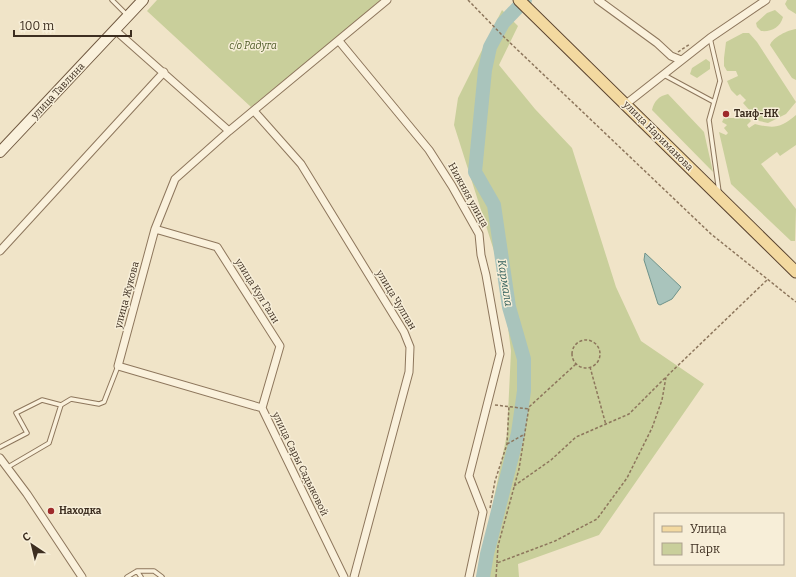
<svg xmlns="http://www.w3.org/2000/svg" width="796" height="577" font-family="Bitter,serif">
<rect width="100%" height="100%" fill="#f0e4c8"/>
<path fill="#c9cf9b" d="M157,0h223l-52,45 -77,62 -104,-96z
M787,0h9v14l-8,-5 -3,-5z
M502,10l16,16 -19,39 36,44 37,39 44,139 25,54 63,43 -105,151 -81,29 1,13h-41l29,-143 4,-83 -10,-78 -47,-148 4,-27z
M775,10l8,7c-3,11 -12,15 -22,14l-4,-4 -1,-4 11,-10z
M796,29v51l-4,-2 -22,-33c3,-8 18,-15 26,-16z
M743,33h6l8,9 39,60 -10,12 -18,9 -9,-2 -16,-18 3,-3 -6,-6 -3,2 -6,-6 -4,-9 11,-5 -2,-5h-9l-3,-5v-8l2,-16z
M706,59l4,3v7l-13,9 -7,-4 2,-6z
M668,94l36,38 9,40 -61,-62c2,-9 7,-14 16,-16z
M744,113l7,8 -4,4 2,3 6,-4c20,5 25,4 41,-9v30l-16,11 -3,-4 -16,12 35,45 -1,32h-4l-60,-57 -12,-52 7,3 2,-2 -4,-5 3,-3 -5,-3 2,-4h15z"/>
<path fill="#a9c4bc" stroke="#6f938a" d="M645,253l36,34 -9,12 -12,6 -2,-1 -14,-44z"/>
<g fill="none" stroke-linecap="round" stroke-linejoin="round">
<path stroke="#a9c4bc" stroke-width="14" d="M483,577l4,-23 31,-121 6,-42v-32l-15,-52 -15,-102 -19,-33 10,-102 5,-23 13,-24 22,-23"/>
<defs>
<path id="lane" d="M112,0l15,15
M710,38l10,43 -11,39 10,72
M664,75l50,27
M61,405l10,-6 28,5 5,-2 14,-36
M0,447l27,-14 -11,-20 26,-13 19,5 -12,38 -41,24
M137,571h17l8,6
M127,577l10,-6 4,6"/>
<path id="street" d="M598,0l59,43 14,13 10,4
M115,30l114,101
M339,41l90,109 23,36 27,48 2,21 5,20 14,79 -31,122 14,36 -14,65
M626,104l84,-66 56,-38
M254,111l47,53 103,168 6,15 -1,25 -55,205
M155,229l62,18 63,99 -18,62
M0,251l164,-179
M0,458l27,36 55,83
M344,577l-82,-169 -144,-42 37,-137 20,-50 54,-48 158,-131"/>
<path id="secondary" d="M0,152l143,-152"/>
<path id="primary" d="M519,0l277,272"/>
</defs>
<use href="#lane" stroke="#8d765c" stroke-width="5.5"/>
<use href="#street" stroke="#8d765c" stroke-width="9"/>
<use href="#secondary" stroke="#6f573f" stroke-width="12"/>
<use href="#primary" stroke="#5b4430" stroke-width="13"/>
<path stroke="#8d765c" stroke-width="1.5" stroke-dasharray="3 2" stroke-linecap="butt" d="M468,0l36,37 207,197 85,68
M678,52l12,-8
M572 354a14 14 0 1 1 28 0a14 14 0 1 1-28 0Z
M590,367l16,58
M495,405l34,4
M507,444l18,-10
M514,486l37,-26 25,-23 53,-23 36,-36
M490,508l5,-27 12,-37 2,-38
M497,563l1,-17 21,-77 10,-62 47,-43
M496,577l1,-14 58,-22 42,-22 30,-41 25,-50 10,-28 4,-23 101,-97"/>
<use href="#lane" stroke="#faf1dc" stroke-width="3.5"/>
<use href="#street" stroke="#faf1dc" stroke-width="7"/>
<use href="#secondary" stroke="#faf1dc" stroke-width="10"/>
<use href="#primary" stroke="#f3d9a0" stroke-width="11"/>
</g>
<g fill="#9e2a2b" stroke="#f7eed8" stroke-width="1.5">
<circle cx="726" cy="114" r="4"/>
<circle cx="51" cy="511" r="4"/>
</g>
<g text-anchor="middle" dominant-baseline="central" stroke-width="3" stroke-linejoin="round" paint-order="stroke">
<g font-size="10" font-style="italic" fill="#4d5a26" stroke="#f7eed8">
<text x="253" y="46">с/о Радуга</text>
</g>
<g font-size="10" fill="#3d2e20" stroke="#f7eed8">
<text transform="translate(58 91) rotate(-47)">улица Тавлина</text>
<text transform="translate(658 136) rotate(45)">улица Нариманова</text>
<text transform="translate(468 195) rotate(61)">Нижняя улица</text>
<text transform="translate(257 291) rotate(58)">улица Кул Гали</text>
<text transform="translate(127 295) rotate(-75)">улица Жукова</text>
<text transform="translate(396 300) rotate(59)">улица Чулпан</text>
<text transform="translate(300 464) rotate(64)">улица Сары Садыковой</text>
</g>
<g font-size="10" font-weight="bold" fill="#3d2e20" stroke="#f7eed8" text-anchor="start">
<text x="734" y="114">Таиф-НК</text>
<text x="59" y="511">Находка</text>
</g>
<g font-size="11" font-style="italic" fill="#2f5d5a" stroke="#f7eed8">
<text transform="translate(505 283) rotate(81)">Кармала</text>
</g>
</g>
<rect x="654" y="513" width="130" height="52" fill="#f7eed8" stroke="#ada18e"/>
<rect x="662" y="526" width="20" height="6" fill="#f3d9a0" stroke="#ada18e"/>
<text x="690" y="533" font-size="12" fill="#3d2e20">Улица</text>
<rect x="662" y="543" width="20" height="12" fill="#c9cf9b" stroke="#ada18e"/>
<text x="690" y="553" font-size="12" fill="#3d2e20">Парк</text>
<g transform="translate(32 545) rotate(325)" stroke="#f7eed8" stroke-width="3" paint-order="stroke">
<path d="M0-3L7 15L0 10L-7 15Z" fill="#3d2e20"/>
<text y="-6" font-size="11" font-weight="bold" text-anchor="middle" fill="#3d2e20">С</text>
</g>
<path d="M14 30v6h117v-6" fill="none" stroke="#3d2e20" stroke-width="2"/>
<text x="20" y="30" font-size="12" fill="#3d2e20" stroke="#f7eed8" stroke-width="3" paint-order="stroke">100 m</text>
</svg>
